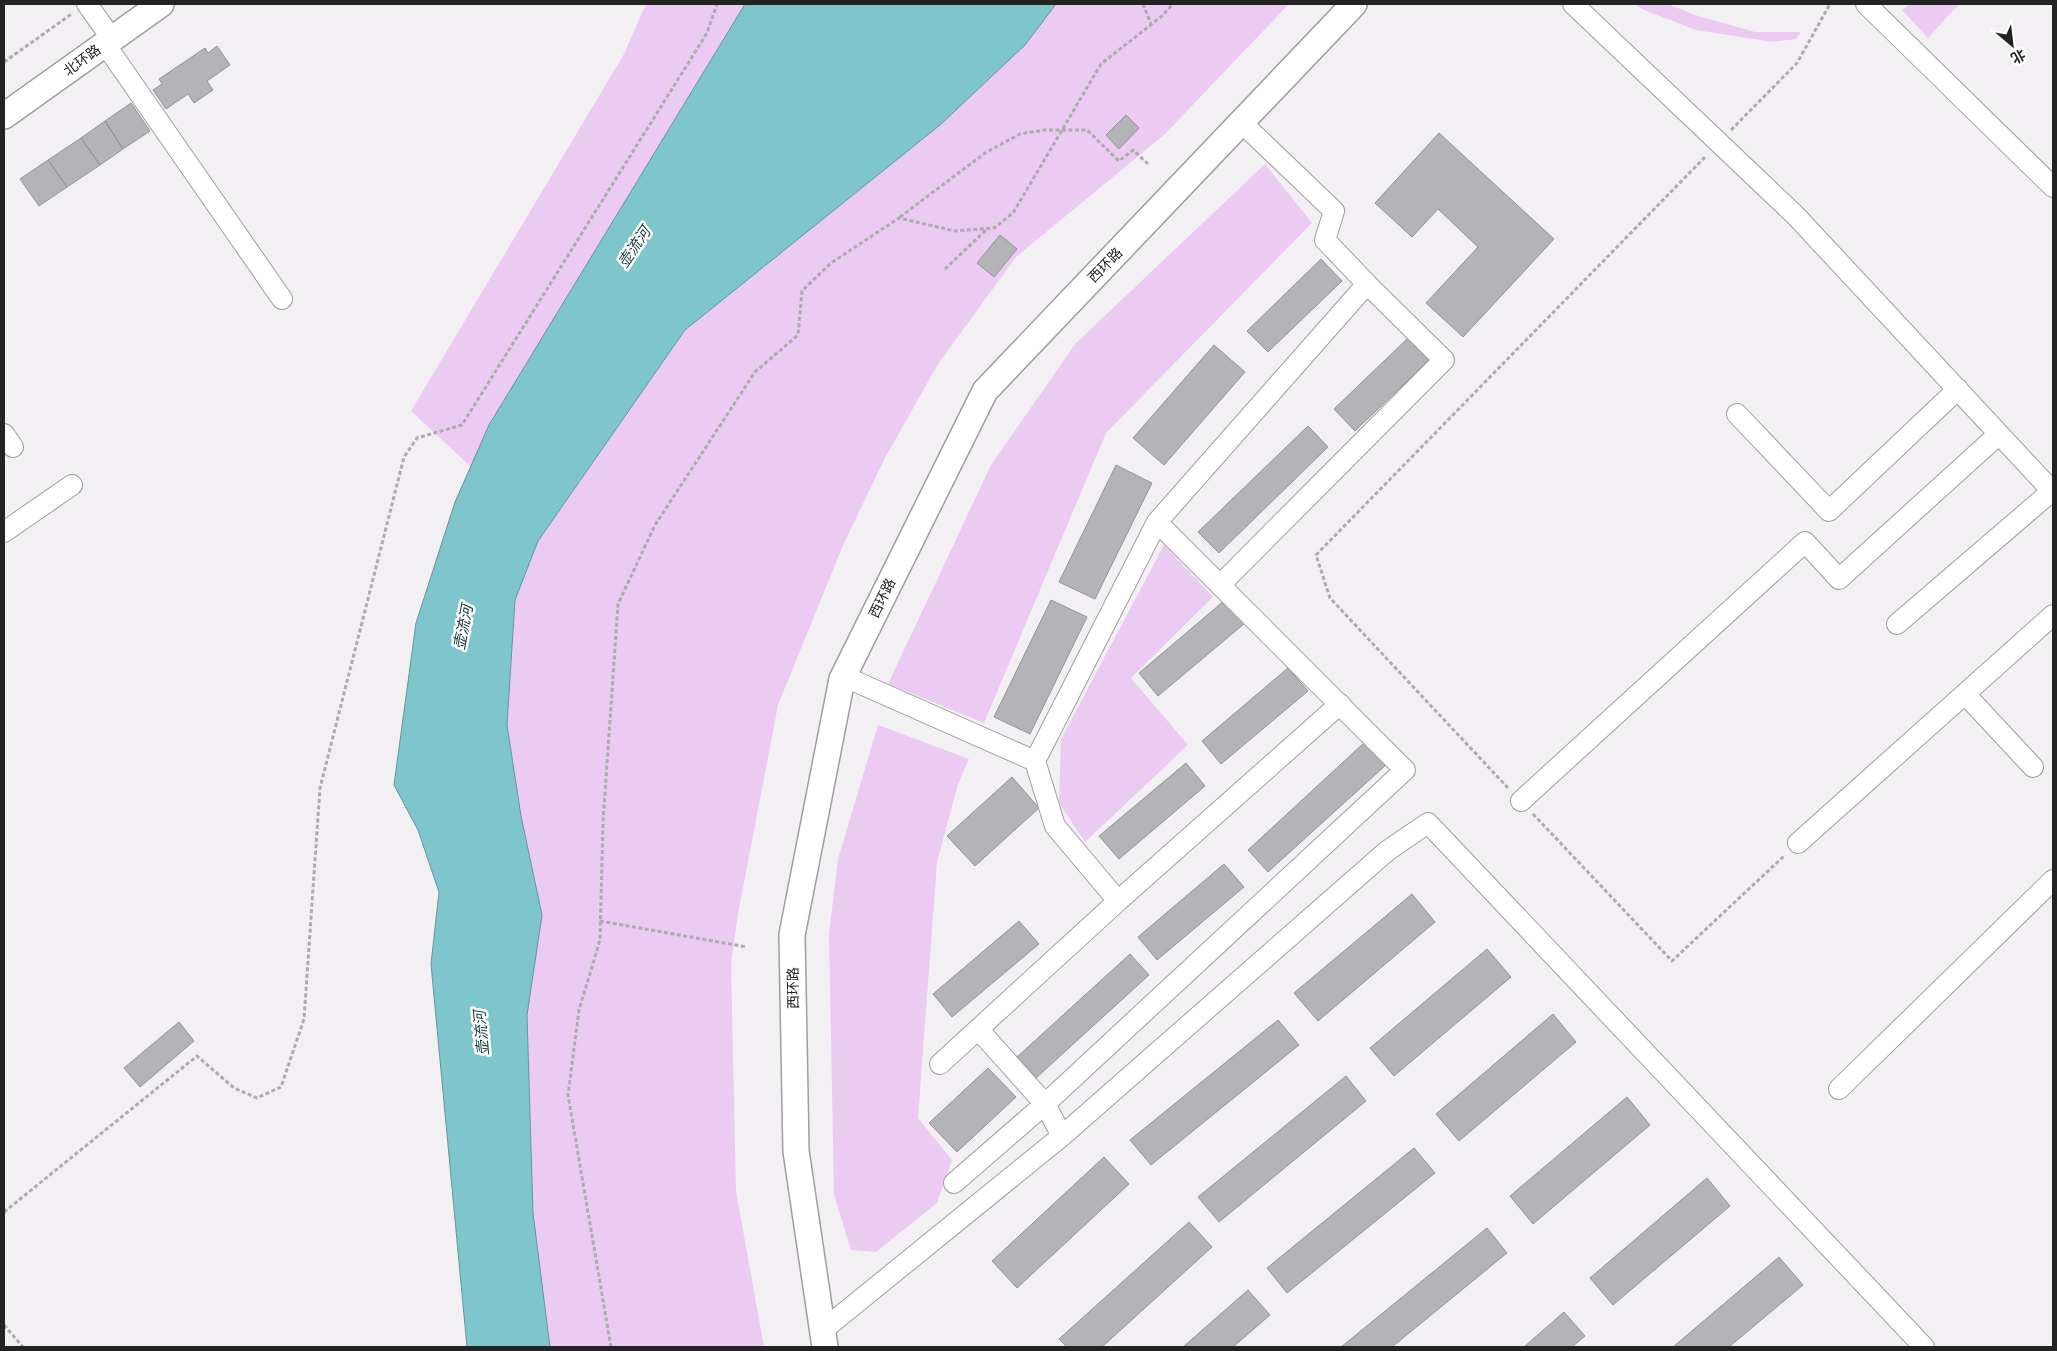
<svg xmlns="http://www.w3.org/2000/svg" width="2057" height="1351" font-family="Poppins,'Noto Sans SC',sans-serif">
<rect width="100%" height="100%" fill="#f3f0f4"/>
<path fill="#ebcbf2" d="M646,4h99l-256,421 -18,42 -60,-56 213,-357z
M1056,4h233l-124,130 -149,123 -78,107 -53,94 -41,85 -66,162 -40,209 -7,49 5,228 28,156h-214l-17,-134 -6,-198 15,-100 -21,-99 -14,-91 8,-125 23,-59 147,-211 255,-205 85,-80z
M1635,4h33l27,11 60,17h46l-5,7 -23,3 -77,-12 -52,-20z
M1911,4h48l-31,34 -26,-28z
M1265,164l47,59 -206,210 -122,290 -96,-39 103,-219 85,-122z
M1164,545l49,52 -82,81 57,67 -103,97 -26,-39 2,-64z
M878,725l91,34 -11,25 -21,78 -19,256 34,42 -15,43 -61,49 -25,-2 -17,-55 -5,-261 9,-75z"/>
<path fill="#7fc6cc" stroke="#64959a" d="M745,4h311l-31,41 -85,80 -255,205 -147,211 -23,59 -8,125 14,91 21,99 -15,100 6,198 17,134h-83l-36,-383 8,-72 -21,-62 -24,-45 22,-162 39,-121 34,-77z"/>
<path fill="#b4b3b7" stroke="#949397" d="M217,46l13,19 -23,16 6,9 -19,13 -6,-9 -22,15 -13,-19 9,-6 -3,-5 46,-31 3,5z
M131,103l19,28 -27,18 -18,-28z
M1126,115l13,13 -20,21 -13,-14z
M105,121l18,28 -23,16 -19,-27z
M1439,133l115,106 -91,98 -37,-34 52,-56 -40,-38 -26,28 -37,-34z
M81,138l19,27 -33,22 -19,-27z
M48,160l19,27 -28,19 -19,-27z
M1000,235l17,14 -23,28 -17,-14z
M1321,259l21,22 -74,71 -21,-21z
M1408,338l21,22 -74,71 -21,-22z
M1214,345l31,27 -81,93 -31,-27z
M1308,426l20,21 -109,106 -21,-21z
M1116,465l36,18 -57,116 -36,-17z
M1051,600l36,17 -57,117 -36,-17z
M1225,600l20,23 -87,73 -19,-23z
M1288,668l20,23 -87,73 -19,-23z
M1366,741l21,23 -119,108 -20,-22z
M1186,763l19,23 -86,73 -20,-23z
M1012,777l27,31 -64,58 -28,-30z
M1224,864l20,23 -87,73 -19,-23z
M1412,894l23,28 -117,99 -24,-28z
M1019,921l20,23 -87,73 -19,-23z
M1487,949l24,28 -117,99 -24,-28z
M1130,954l19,21 -113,103 -19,-21z
M1553,1014l23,28 -117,99 -23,-27z
M1278,1020l21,25 -148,120 -21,-25z
M179,1022l15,19 -54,46 -16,-19z
M988,1068l28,29 -59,55 -28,-29z
M1346,1076l20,25 -147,121 -21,-25z
M1627,1097l23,28 -117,99 -23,-28z
M1414,1148l21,25 -148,120 -20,-25z
M1104,1157l25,27 -112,104 -25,-27z
M1707,1178l23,28 -117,99 -23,-27z
M1189,1222l23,25 -110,100h-35l-8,-8z
M1487,1228l20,25 -115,94h-51z
M1779,1257l24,28 -74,62h-56z
M1248,1290l22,25 -37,32h-50z
M1564,1312l21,24 -13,11h-48z"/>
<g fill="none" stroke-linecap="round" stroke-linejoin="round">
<defs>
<path id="minor" d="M87,4l25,35
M1573,4l223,212 257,276
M1866,4l187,183
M105,44l177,255
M1737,414l92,97 129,-122
M4,434l9,13
M4,532l68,-47
M1220,585l224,-225 -77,-76
M1897,624l155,-133
M843,676l192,85 20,65 63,75 -178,163
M1965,694l68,73
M1035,761l122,-239 210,-238 -42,-44 9,-29 -93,-89
M1521,801l284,-259 34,37 160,-145
M1798,843l255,-228
M1118,901l222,-197
M978,1029l67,75 17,32
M1839,1089l214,-209
M954,1183l91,-79 360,-334 -248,-248
M823,1330l239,-194 325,-285 41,-28 496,524"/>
<path id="major" d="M4,116l157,-112
M825,1347l-29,-196 -4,-216 50,-256 143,-288 369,-387"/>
</defs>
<use href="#minor" stroke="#a09da1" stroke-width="22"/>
<use href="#major" stroke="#a09da1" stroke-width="28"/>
<path stroke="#adabae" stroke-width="3" stroke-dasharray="4 2.5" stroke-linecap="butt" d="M1143,4l8,20
M4,62l69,-49
M1731,130l66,-67 33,-59
M900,217l85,-64 35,-19 24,-4h43l32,31 14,-11 15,14
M945,269l42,-40
M1508,788l-178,-190 -14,-43 390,-399
M1533,814l139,147 112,-105
M600,921l147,26
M4,1212l193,-156 37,32 23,10 24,-11 23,-68 16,-231 84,-331 13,-19 45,-13 245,-392 10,-29
M4,1325l19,22
M611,1347l-43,-252 11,-85 21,-70 3,-118 15,-218 37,-79 100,-153 43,-37 4,-44 29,-28 68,-45 56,13 39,-3 19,-15 88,-149 61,-48 11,-12"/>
<use href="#minor" stroke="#fff" stroke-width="20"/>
<use href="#major" stroke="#fff" stroke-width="25"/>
</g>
<g text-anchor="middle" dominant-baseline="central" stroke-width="5" stroke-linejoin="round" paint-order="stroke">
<g font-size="14" fill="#242324" stroke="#fff">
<text transform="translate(82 60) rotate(-36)">北环路</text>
<text transform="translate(1105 265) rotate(-46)">西环路</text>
<text transform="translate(882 598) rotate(-64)">西环路</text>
<text transform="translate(793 988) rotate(-91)">西环路</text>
</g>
<g font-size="15" font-style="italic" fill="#133639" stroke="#fff">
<text transform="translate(634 247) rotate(-56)">壶流河</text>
<text transform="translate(463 627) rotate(-79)">壶流河</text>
<text transform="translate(481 1033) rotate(-95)">壶流河</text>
</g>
</g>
<rect width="2057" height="1351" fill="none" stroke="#242324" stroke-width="10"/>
<g transform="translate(2012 45) rotate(152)" stroke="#ffffff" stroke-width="4" paint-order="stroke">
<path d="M0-4L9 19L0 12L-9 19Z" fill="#242324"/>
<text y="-8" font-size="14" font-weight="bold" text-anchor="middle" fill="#242324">北</text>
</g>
</svg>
